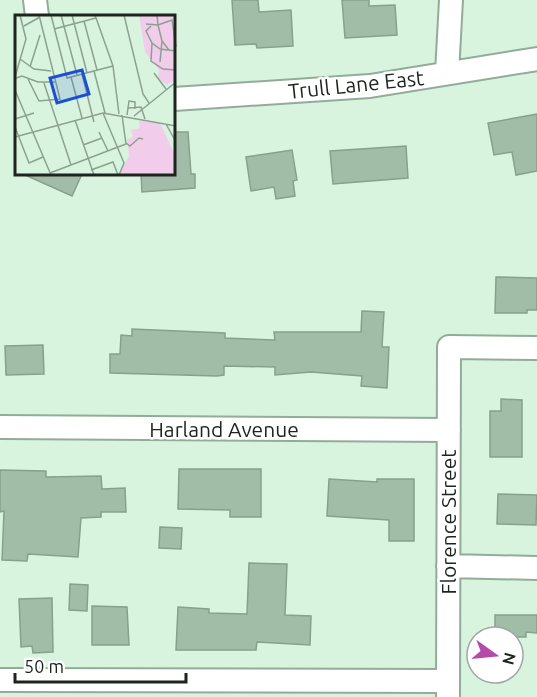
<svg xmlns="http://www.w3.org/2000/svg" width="537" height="697" font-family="Ubuntu,sans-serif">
<rect width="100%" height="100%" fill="#d8f4de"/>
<path fill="#a1bca7" stroke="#86a18c" stroke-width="1.5" d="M232,0h26l1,12 32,-2 2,36 -36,2 -1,-4 -21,1z
M342,0h27v6l26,-1 2,30 -52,3z
M537,114v57l-21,4 -4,-23 -18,3 -6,-32z
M174,132h14l3,42h4v14l-53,4 -1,-18h33z
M406,146l2,32 -75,6 -3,-33z
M292,150l5,30 -4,1 2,15 -19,3 -2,-12 -23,4 -5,-34z
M23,174h59l-10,22z
M496,277l41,1v32h-10v3h-32z
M362,311l22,1 -2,35h7l-2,41 -26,-2 1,-10 -51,-4 -36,3v-8l-51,-1v9l-7,1 -107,-3v-19h10l1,-19 11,1v-7l93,4v5l50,2 -1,-8h87z
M43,345l1,29 -38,1 -1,-29z
M501,399l21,1v57h-32v-46h11z
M179,469h82v48h-31v-7l-52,-1z
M0,470l46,1v6l55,-1 1,13 23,-1 1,24h-25v5l-20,1 -3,39 -50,-3 -1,7 -25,-1 2,-49 -4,1z
M329,479l48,3v-3h37v62h-25v-21l-62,-4z
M498,494l39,1 -1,30 -39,-1z
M160,527l22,1 -1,21 -22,-1z
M249,563l38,1 -2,51 26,1 -1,29 -53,-3 -1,8h-80l2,-43 31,2v4l38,1z
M70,584l18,1 -1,26 -18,-1z
M52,598l1,54 -20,1 -1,-7 -11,1 -2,-48z
M92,606l35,1 2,38h-37z
M495,615h42v18l-11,-1v5h-31z"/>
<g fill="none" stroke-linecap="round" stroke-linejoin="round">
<defs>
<path id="street" d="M35,0l2,16
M447,73l4,-73
M174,99l196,-13 167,-27
M0,427l449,3
M448,566l89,2
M0,680l448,1
M448,697l1,-350 88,1"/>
</defs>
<use href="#street" stroke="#92ac97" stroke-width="26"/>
<use href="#street" stroke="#fff" stroke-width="22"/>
</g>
<g text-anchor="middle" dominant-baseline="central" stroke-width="5" stroke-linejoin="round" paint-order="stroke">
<g font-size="21" fill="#1b251d" stroke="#fff">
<text transform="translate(356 84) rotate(-6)">Trull Lane East</text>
<text x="224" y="429">Harland Avenue</text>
<text transform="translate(448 522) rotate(-90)">Florence Street</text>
</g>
</g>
<g transform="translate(15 15)">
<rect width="160" height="160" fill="#d8f4de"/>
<path d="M124,106l21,2 15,32v20h-56l10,-19 -2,-17 6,-2 -2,-7 9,-2z" fill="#f1cceb"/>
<path d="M124,0h36v65l-8,5 -9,-7 1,-8 -14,-18z" fill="#f1cceb"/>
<path fill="none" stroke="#8ca191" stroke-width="1.5" d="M36,0l16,63 46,-12M46,0l16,60M57,0l15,58M80,0l18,51 6,48M109,0l19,79 6,9M142,0l1,10 14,-5 4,27M69,6l13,49M131,9l12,1 4,16M9,11l16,-9M136,11l-5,5 6,12 8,6 16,2M39,14l42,-11M137,28l-1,18 12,8 13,1M5,44l14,10 17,2M145,47l2,-21 7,9M15,52l10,-32M79,56l11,42M139,58l12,16M67,59l12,48M0,62l11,-38 -6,-24M56,62l11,41M1,63l6,-2 16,6h17M13,64l11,22 21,-2 -21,-84M29,68l27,82M0,75l36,85M113,93l13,-1 4,12M88,98l21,50 -5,12M112,100l2,-14 6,1v7M119,101l42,-34M0,104l19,-6M60,105l19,55M151,109l10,18M0,112l14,36 14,-6M84,117l9,19M0,122l88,-24 73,13M111,128l4,3 9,-8 4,1M68,130l19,-7M76,155l22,-8 5,13M35,158l76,-29 -4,-29"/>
<path fill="#1d4ed8" fill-opacity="0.15" stroke="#1d4ed8" stroke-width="3" d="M67,55l7,24 -32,9 -7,-25z"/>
<rect width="160" height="160" fill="none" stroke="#1b251d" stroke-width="3"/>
</g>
<g transform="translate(495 655) rotate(105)"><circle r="28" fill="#ffffff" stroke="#a4a8a5" stroke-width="1.5"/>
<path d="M0-4.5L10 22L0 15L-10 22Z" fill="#b44aaa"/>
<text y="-9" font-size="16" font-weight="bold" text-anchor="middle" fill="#1b251d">N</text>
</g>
<path d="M15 673v9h171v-9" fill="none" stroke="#1b251d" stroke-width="3"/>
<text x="24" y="673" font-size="18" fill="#1b251d" stroke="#ffffff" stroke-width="4.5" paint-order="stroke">50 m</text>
</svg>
